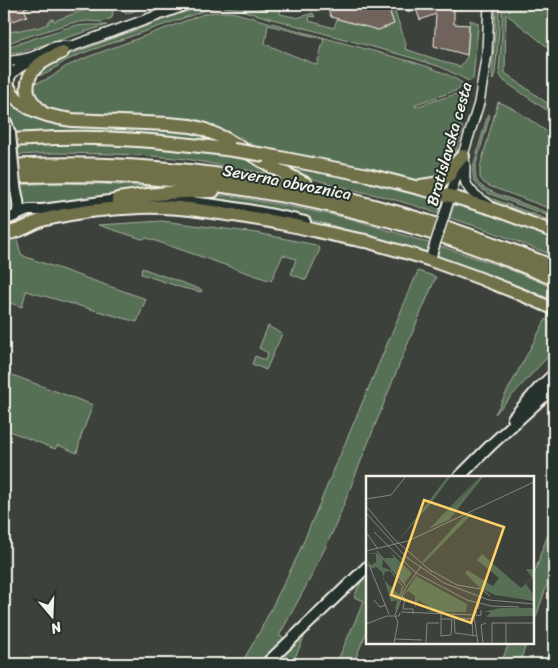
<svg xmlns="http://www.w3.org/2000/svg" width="558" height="668" font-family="Sriracha,sans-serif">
<rect width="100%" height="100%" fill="#3c413b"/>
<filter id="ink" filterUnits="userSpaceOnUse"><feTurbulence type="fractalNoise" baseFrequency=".02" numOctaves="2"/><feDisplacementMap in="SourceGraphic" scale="10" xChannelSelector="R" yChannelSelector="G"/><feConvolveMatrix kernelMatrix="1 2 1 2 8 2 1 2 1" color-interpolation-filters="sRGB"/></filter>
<g filter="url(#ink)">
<path fill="#4b4b45" d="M4,4h100l-100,36z"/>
<path fill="#566f55" stroke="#a5b09e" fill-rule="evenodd" d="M101,4h9l3,8 -1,6 -10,4 -15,-1 -16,2 -67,21v-11l32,-6 1,1 11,-4v-3l5,-2 1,2z
M119,4h34l-27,10z
M206,4h12v2l-135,47 -18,8 -17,12 -13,4 2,-4 15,-12z
M223,4h25v1l16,4 2,-1 1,2 18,-6 1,4 -5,-1 -1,7 14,3h2l1,1 16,-5 2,4 -5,-1 -1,5 25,7 3,-9 41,11 16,-6 -7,-20h5l14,39 -1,6 55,18 7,-10 3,-37 8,3v4l-5,52 -4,2 -28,-14 -25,-8 -183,-51 -9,-1z
M496,4h3v28l-4,42 -2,6 -1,-7 3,-41z
M502,4h52v48l-48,-38 -1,59 49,35v7l-50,-34 -4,-6 -1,-5 3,-37z
M215,12h12l9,1c46,13 92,26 137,38 31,9 64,15 91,33l-6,6 -42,14 -1,3 50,-16h2l1,7 -5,7 -3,19 3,4 -10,33 -15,17 -21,4 -158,-33 -18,-12 -7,2 -14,-8 -150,-16c-15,-4 -24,-6 -36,-19l-1,-12 9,-3 8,-3 15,-11 20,-9 119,-44zM268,25l56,14 -7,26 -52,-21z
M88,25h19l-83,26 -10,2 -10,-2v-3l69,-22z
M8,94l32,24 13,5 13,2 115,5 21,4 22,9 -157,-11 -52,1c-2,-9 -11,-23 -11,-31 0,-3 2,-5 4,-8z
M498,102c15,4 42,25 56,35v73l-65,-24 -5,-3 -4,-5v-11z
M488,114l2,1 -15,53 1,11 2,4 6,5 13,6 57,21v3l-64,-24c-12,-6 -19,-13 -17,-27z
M56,142l83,2 103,12 16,12 4,-2 9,7 -3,1 -82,-15 -34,-3 -38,-2 -60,-1 -35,2 -2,-11z
M275,162l86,17 80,21v3l-3,11c-25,-10 -52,-17 -79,-23 -29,-7 -58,-14 -84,-29z
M468,174h1l3,11 8,8 13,6 61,23v2l-67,-25 -16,-12z
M52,183l50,1 65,4 -142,19 -4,-22z
M10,185l1,15h2l1,8 -4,5h-6v-16l3,-1 -2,-3 -1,-7z
M226,195l77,14 49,10 77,24 -2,7 -5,3c-31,-6 -61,-20 -92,-28 -48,-13 -98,-20 -148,-28z
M457,204h4l93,33v19l-69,-27 -35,-11 3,-11z
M162,221l95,12 59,12 4,4 -14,31 -15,-6 5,-15 -13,-4 -12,26 -121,-42 -4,-1 -4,1 -44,-14z
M16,235l5,19 5,3 120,42 -9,23 -111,-31 -4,16 -18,-6v-64z
M440,246l66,22 48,20v13l-24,-11 -29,-8 -62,-24 -1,-3z
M142,268l60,22 -1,2 -18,-4 -42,-14z
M418,271l18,6 -33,78 -69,174 -22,46 -33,61 6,2 -27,26h-17l18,-31 38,-76z
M546,319l8,7v20l-1,5 -58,63z
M268,326l14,8 -16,36 -14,-6 3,-8 10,4 3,-7 -9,-5z
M4,372l89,33 -12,31 -4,17 -19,-8 -3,4 -51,-20z
M554,520v45l-22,63v-48l7,-20 1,-5z
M367,573v58l-14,33h-17l28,-63 -10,-4 9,-20z
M307,631l-15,33h-19z
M509,642h18l-8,22h-18z"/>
<path fill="#6f635b" stroke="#f4f1e8" d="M6,4h28v1l-10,3 3,8 -14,5z
M326,4h61l7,20 -16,6 -47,-13z
M405,4h61l1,4 -13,1v15l15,1 -2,30 -33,-9 2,-32 -16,6 -4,-11 -8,3z"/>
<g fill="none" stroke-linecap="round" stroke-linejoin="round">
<defs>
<path id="tertiary" d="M58,53l12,-6 119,-43
M4,62c9,-1 19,-2 28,-5 16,-6 19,-13 38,-10
M10,77c7,-11 22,-16 34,-19
M464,159c2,8 0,14 1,21 3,13 17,19 26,27
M444,216l35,-113 8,-50 2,-49
M430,260l5,-16"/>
<path id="secondary" d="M4,60c7,10 7,23 0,33
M4,116l6,18
M15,185c1,10 6,20 2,30
M148,200c53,0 106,10 157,22
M4,219c9,0 15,-7 25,-9 4,0 9,0 13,0l82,-11
M513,418l26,-30 15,-14
M459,477l33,-33 62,-57
M266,664l101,-97"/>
<path id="primary" d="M450,196l43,13 61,23
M365,241c22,7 45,12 67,20 41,14 82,30 122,48"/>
<path id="trunk" d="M8,86c10,23 41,31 64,34l96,4 23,2 12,3 23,10 50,30 30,15
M40,110c-4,-4 -8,-8 -10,-12 -3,-5 -3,-10 -2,-16 3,-17 20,-23 34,-30
M4,140c30,-1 61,-3 92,-2 46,1 91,6 137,12
M265,155l103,20 82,21
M4,166c192,-11 373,29 550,101
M4,177c187,-10 378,27 550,102
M421,186l13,-2 6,-2 10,-8 4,-9 9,-9
M118,199c32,-5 63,-8 95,-8
M4,233c15,1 28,-11 42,-14 29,-7 65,-11 94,-12 22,-1 43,1 65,4 25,3 50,7 75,12 28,5 56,13 85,18"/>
</defs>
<use href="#tertiary" stroke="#f4f1e8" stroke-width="12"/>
<use href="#secondary" stroke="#f4f1e8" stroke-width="14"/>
<use href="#primary" stroke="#f4f1e8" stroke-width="15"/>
<use href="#trunk" stroke="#f4f1e8" stroke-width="16"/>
<use href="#tertiary" stroke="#26332d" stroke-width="9"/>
<use href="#secondary" stroke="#26332d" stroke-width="10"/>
<use href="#primary" stroke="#70704a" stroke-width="11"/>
<use href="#trunk" stroke="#70704a" stroke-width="12"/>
<defs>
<path id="tertiary-bridge" d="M435,244l9,-28"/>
<path id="secondary-bridge" d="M10,134l5,51"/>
<path id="trunk-bridge" d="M233,150l32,5"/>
</defs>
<use href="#tertiary-bridge" stroke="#f4f1e8" stroke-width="12" stroke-linecap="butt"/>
<use href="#secondary-bridge" stroke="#f4f1e8" stroke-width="14" stroke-linecap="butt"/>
<use href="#trunk-bridge" stroke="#f4f1e8" stroke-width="16" stroke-linecap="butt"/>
<use href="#tertiary-bridge" stroke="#26332d" stroke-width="9"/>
<use href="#secondary-bridge" stroke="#26332d" stroke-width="10"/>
<use href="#trunk-bridge" stroke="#70704a" stroke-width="12"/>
</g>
</g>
<g text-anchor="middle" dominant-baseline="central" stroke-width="4" stroke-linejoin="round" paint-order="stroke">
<g font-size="16" fill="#f4f1e8" stroke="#26332d">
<text transform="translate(449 144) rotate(-74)">Bratislavska cesta</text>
<text transform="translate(287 182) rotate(11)">Severna obvoznica</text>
</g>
</g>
<g transform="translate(366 476)">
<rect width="168" height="168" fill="#3c413b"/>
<path d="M82,0h3l-19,26 -33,38zM114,0l-42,48 43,-48 2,1 -34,43 -20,9zM108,36l-50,51 -2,-1 40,-44zM24,76l22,21 -8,11 -20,-26h10zM11,77l6,6 -1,8 9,3 13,17 -7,22 -4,2 -3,2 5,-3 2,-10 -6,2 -9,-30 -6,-5 -5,2 -4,-10 4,6 5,-3v-8h-10zM24,95l12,16 -3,8 -16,-16 2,-7zM116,78l39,34 11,-10 -6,-9h7v9l-7,6 7,10v7l-38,-6 -15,-7 -15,-15 2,-3 26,16 6,-8 -22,-18zM50,100l51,28 -1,8h-40l9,-2 -17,-10 -3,8v-12l-7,-5 -5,5zM134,132h33v8l-47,1 5,-5h-8z" fill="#566f55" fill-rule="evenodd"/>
<path fill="none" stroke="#868780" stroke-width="1" d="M0,23l25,-4 15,-19M0,30l27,32M0,37l40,44 38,26 45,17 45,4M0,56l11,16M8,56l42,41M27,62l39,34M0,75l42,-10 126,-59M11,75l29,35M0,90l3,-1 20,49M64,94l27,15 24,4 9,7M50,97l51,27 24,6 28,1M35,120l4,2 -2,11h10v5M8,124l6,7 6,-2M110,133v7l5,-1v-5M112,133l3,-15M35,136l74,3M75,137v6h11l-1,16 -10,1v-17M88,137l1,20 22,3M29,139l10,-26 16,-23M108,140l4,27M89,142l17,1 1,17M140,147v20M0,148l21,-8h12l1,-3M29,163l27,1M28,167l4,-21 -3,-6M60,167l1,-20h12M117,167l-2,-18 5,-2M126,167v-20h42"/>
<path fill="#ffd166" fill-opacity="0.15" stroke="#ffd166" stroke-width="2.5" d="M58,24l80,27 -33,96 -80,-28z"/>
<rect width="168" height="168" fill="none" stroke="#f4f1e8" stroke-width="2.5"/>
</g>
<rect width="558" height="668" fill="none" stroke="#26332d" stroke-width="20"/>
<rect x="10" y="10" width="538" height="648" fill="none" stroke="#f4f1e8" stroke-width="2" filter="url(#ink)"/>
<g transform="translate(52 616) rotate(161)" stroke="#26332d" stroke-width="4" paint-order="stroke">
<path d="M0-4L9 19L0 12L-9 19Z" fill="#f4f1e8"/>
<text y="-8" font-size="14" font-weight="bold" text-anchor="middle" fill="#f4f1e8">N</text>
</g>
</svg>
